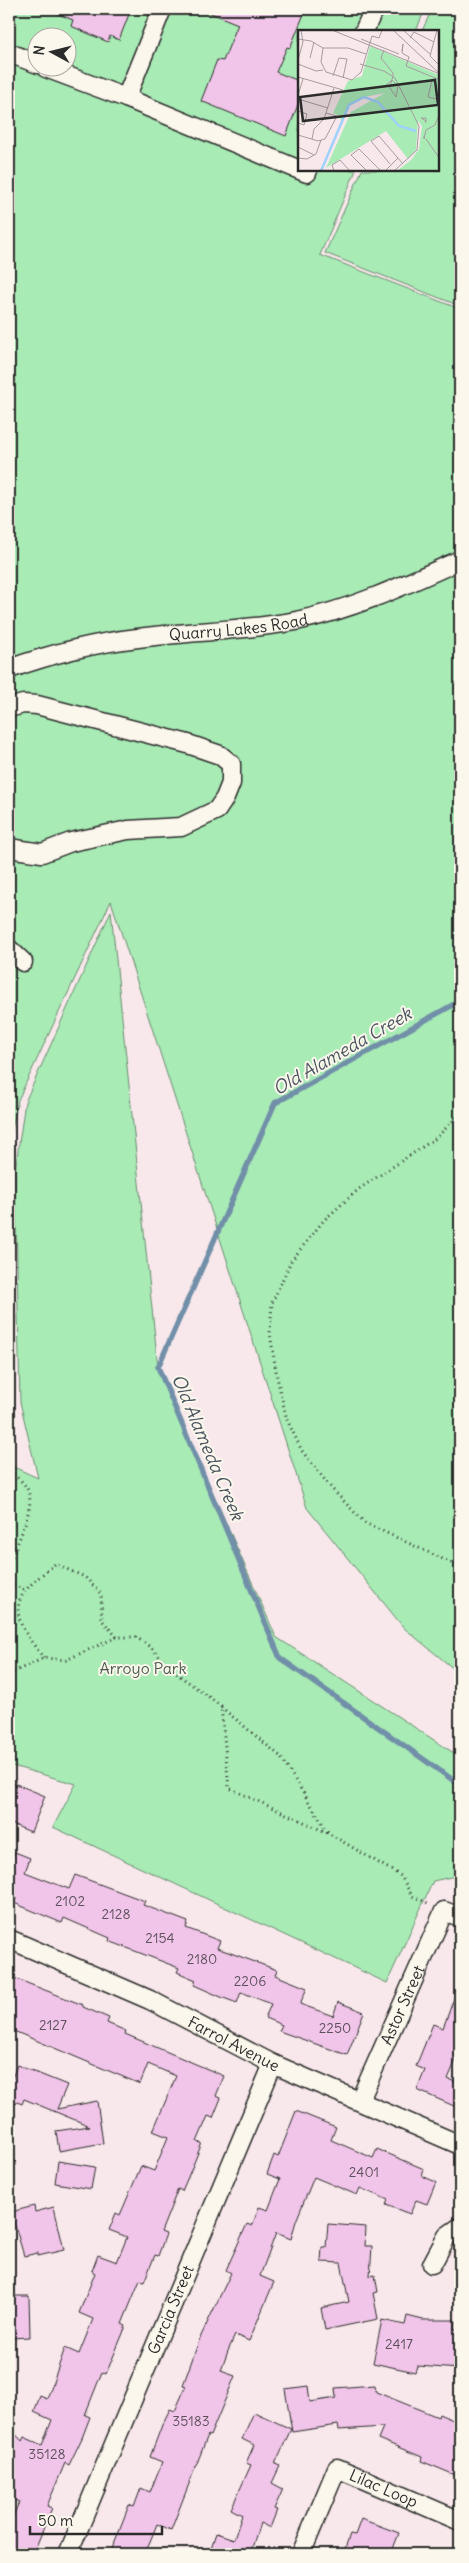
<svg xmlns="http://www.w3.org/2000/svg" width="469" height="2563" font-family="Delius,sans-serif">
<rect width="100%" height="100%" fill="#f8e8eb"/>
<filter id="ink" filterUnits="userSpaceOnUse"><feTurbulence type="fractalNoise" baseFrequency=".02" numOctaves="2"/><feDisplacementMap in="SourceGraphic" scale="10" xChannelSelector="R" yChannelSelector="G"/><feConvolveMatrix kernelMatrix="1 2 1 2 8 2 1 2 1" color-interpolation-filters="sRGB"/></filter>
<g filter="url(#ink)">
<path fill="#a8ebb5" stroke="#6a8b70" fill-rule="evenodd" d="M9,9h416l-9,22h-117v139h57l-36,85 140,54v1365l-56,-46 -97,-120 -196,-607 -93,199 -9,44zM38,38h30v30h-30z
M432,9h28v297l-135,-53 37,-83h76v-139h-16z
M111,911l47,456 118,270 184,120v118l-27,6 -46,102 -334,-156 23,-43 -67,-19v-300l29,13 -18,-76 -5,-231 10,-69z"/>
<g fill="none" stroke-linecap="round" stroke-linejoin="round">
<path stroke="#718fa8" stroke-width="5.5" d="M460,1001l-185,102 -117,264 122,291 180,127"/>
</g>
<path fill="#f1c4e9" stroke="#2b2b2b" d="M46,9h85l-12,31 -9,-4 -2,6 -37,-16 2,-6z
M201,9h105l-16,39 -3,-1 -11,25 23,9v21l-13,34 -85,-35 16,-41 6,1 15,-37z
M9,1781l36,15 -14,36 -22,-9z
M15,1852l15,6 -5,14 44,17 6,-14 70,26 -2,4 45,17 -2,6 34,13 -3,7 60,22 -2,5 32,13 -7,16 33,12 5,-14 26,10 -17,43 -68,-24 3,-6 -17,-7 6,-14 -30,-12 -4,11 -16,-6 -27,-12 2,-5 -19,-8 2,-4 -70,-27 1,-3 -46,-20 -2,5 -48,-20 2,-5 -7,-3v-27z
M9,1976l74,29v2l26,11 -2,5 19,8 -1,3 99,42 -8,20 5,2 -8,20 -5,-2 -11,26 5,1 -11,27 -9,21 -4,-2 -17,43 5,2 -8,22 -3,-1 -11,27 -4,-2 -18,44 4,2 -20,48 -4,-2 -17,43 5,2 -8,21 -13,27 -4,-2 -18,43 5,2 -19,46h-24v-28l10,-24 -10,-4v-71l13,14 2,-4 18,8 10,-25 -18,-8 6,-16 7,3 18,-51 14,6 14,-35 -14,-6 16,-40 -3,-2 6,-16 19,7 10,-25 -18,-7 7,-17 4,2 21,-49 13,5 14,-34 -15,-6 23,-55 -28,-12 -8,20 -131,-55z
M459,1985l1,65 -12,29 12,5v7l-6,15 -37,-16 8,-20 -9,-4 17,-42 10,4z
M17,2065l50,20 -10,24 40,-8 6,42 -44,8 -3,-20 34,-5 -66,-27 -2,5 -13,-5v-13z
M296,2111l40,16 -5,13 42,18 4,-9 47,20 -2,7 14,6 -9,22 -11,-4 -6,14 -24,-9 2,-5 -28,-12 -3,7 -43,-18 -18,44 -5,18 -15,-6 -16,43 14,6 -25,59 -14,-6 -7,16 -7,20 14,5 -25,60 -2,-1 -37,95 -14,-6 -12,30h-35l19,-49 5,2 7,-19 9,4 12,-30 -12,-5 12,-32 8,-16 5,2 11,-25 -3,-1 17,-47 31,-65 -5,-3 21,-46 5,2 7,-19 9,3 12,-31 -13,-5 7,-19 4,2z
M58,2161l37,6 -4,22 -36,-6z
M34,2206l1,6 19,-5 10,43 -26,6v-3l-14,3 -13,-44z
M328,2224l38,3 -1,19h7l-2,30 5,-1 3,17 -5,1 5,26 -53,11 -4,-22 28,-6 -8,-39 -20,-1 1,-15h4z
M9,2296h20l1,41 -21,1z
M407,2316l16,4h32l-1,9h6v40l-43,-3 -2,6 -42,-9 9,-43 23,5z
M375,2385l1,7 62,25 1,-3 21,9v54l-39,-16 1,-4 -44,-18 5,-12 -44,3 -1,-5 -46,7 -7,-43 23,-3 2,16 26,-4 -1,-10z
M254,2412l37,17 -16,35 5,2 -8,17 11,6 -9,20 3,1 -7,18 -10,-5 -10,31h-41l7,-21 18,6 8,-24 -11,-6 20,-44 -5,-2 8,-18 -12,-6z
M361,2519l38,14 -8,21 -14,-4 -2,4h-24l-7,-3 6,-17 5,1z"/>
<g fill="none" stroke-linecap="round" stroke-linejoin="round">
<defs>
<g id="minor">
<path d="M364,31l10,-22"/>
<path d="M9,53l29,11"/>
<path d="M46,68l80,30 181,75 1,-3"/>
<path d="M126,98l36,-89"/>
<path id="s1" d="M9,669c42,-15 84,-26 129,-31 53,-7 106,-7 158,-17 58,-12 111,-37 164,-61"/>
<path d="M9,708l14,-4 14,1 151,39 32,11 11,9v19l-6,15 -8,12 -36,17 -53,3 -57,12 -29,11 -33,-5"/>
<path d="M9,949l14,13"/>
<path id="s2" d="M9,1939l141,61 123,64 187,81"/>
<path id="s3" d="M360,2100l84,-189 16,6"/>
<path d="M432,2264l15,-28 13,-9"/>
<path id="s4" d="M68,2554l205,-490"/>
<path id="s5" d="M301,2554l36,-86 123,53"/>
</g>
</defs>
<use href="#minor" stroke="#2b2b2b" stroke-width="21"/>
<path stroke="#2b2b2b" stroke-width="3" stroke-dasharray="1 4" stroke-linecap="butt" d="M460,1114l-24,24 -77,51 -35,31 -33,41 -19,42 -2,30 7,44 10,43 15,31 30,38 33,34 95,44
M9,1472c8,5 18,12 20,22 5,17 -14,53 -20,71
M9,1583l16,7
M44,1658c-15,-19 -38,-45 -18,-68 8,-10 20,-18 29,-26l30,13 16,17 1,26 15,17
M9,1674l35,-16 22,2 51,-23h19l17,12 16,19 52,38 8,82 99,45 73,43 11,20 18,8
M221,1707l59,49 48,76"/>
<use href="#minor" stroke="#fbf7ec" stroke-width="18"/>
</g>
</g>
<g text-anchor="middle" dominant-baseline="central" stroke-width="4" stroke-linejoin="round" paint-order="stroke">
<g font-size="14" fill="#5c515a">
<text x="70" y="1901">2102</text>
<text x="116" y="1914">2128</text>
<text x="160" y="1938">2154</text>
<text x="202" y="1959">2180</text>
<text x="250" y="1981">2206</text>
<text x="53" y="2025">2127</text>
<text x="335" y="2028">2250</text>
<text x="364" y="2172">2401</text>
<text x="399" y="2344">2417</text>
<text x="191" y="2421">35183</text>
<text x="47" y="2454">35128</text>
</g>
<g font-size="16" fill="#2b2b2b" stroke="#fbf7ec">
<text stroke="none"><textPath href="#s1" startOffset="234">Quarry Lakes Road</textPath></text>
<text stroke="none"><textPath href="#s3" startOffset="104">Astor Street</textPath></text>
<text stroke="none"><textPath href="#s2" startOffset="248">Farrol Avenue</textPath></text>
<text stroke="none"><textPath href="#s4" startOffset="265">Garcia Street</textPath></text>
<text stroke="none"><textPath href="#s5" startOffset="144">Lilac Loop</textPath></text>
</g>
<g font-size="16" fill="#4a5b4e" stroke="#fbf7ec">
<text x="143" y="1668">Arroyo Park</text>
</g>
<g font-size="18" font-style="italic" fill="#48545f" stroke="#fbf7ec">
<text transform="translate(342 1051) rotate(-30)">Old Alameda Creek</text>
<text transform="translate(208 1447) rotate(67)">Old Alameda Creek</text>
</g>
</g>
<g transform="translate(298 30)">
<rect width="141" height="141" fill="#f8e8eb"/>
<path d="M72,16l69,29v96h-42l14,-11 8,-11 3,-23 -4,-5 -2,29 -8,9 -22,-28 -60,37 25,-56 34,-19 -21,4 -14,8 -8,17 -4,-7 -5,-2 15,-32 14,-5z" fill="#a8ebb5"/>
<path fill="none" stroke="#9fd1fc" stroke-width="2.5" d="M23,141l28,-66 15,-8 14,5 21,24 17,5"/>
<path fill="none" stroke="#a69c9e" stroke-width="1" d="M34,0l108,44M95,0l47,44M105,0l28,25M139,0l-7,26 10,10M74,6l7,2 3,-8M112,8l4,-6 20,10M0,9l13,2 12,7h25l18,6M63,9l38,15M25,18l-2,14 5,10 26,8 9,-8 11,-36M86,20l-3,8 12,15v3l-1,3v1l-2,6v2l6,9 2,-11 -6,-6 -8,7M104,21l1,-7 -1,9 7,4 -3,9 34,14M12,28l4,-16M0,30l5,-18 -2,-12M0,34l18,7 7,-1M62,34l24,7 11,7 24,48 -2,24 -23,21M35,46l6,-18 8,1 -4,19M0,47l45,13M134,50l-4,17 12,3M0,65l5,-16M0,69l30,9M0,81l9,3 -3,11 -6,-2M127,93l1,-1v-4h-5l5,3M0,105l20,6 7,-2 12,-23 -11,-3M126,106v3l2,-9 9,-5 5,-12M14,109l2,-10 10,-10 10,-31M128,109l14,20M0,117l16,8M0,128l9,1 9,-5 5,-14M92,134l-19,-23 8,-5 24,28M36,141l-2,-6 8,-5 10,11M69,141l-16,-16 8,-6 22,22M87,141l13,-13"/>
<path fill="#2b2b2b" fill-opacity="0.15" stroke="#2b2b2b" stroke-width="2.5" d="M137,50l3,25 -135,16 -3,-24z"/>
<rect width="141" height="141" fill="none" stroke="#2b2b2b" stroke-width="2.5"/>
</g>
<rect width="469" height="2563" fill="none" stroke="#fbf7ec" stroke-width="30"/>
<rect x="15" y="15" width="439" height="2533" fill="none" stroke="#2b2b2b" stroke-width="2" filter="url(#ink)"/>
<g transform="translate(52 52) rotate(277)"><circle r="24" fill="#fbf7ec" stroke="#a8a59f"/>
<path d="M0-4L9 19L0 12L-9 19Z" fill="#2b2b2b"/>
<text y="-8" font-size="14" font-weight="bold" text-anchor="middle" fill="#2b2b2b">N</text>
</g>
<path d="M30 2526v8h132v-8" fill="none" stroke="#2b2b2b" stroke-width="2.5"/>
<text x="38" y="2526" font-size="15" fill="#2b2b2b" stroke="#fbf7ec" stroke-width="4" paint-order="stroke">50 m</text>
</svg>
